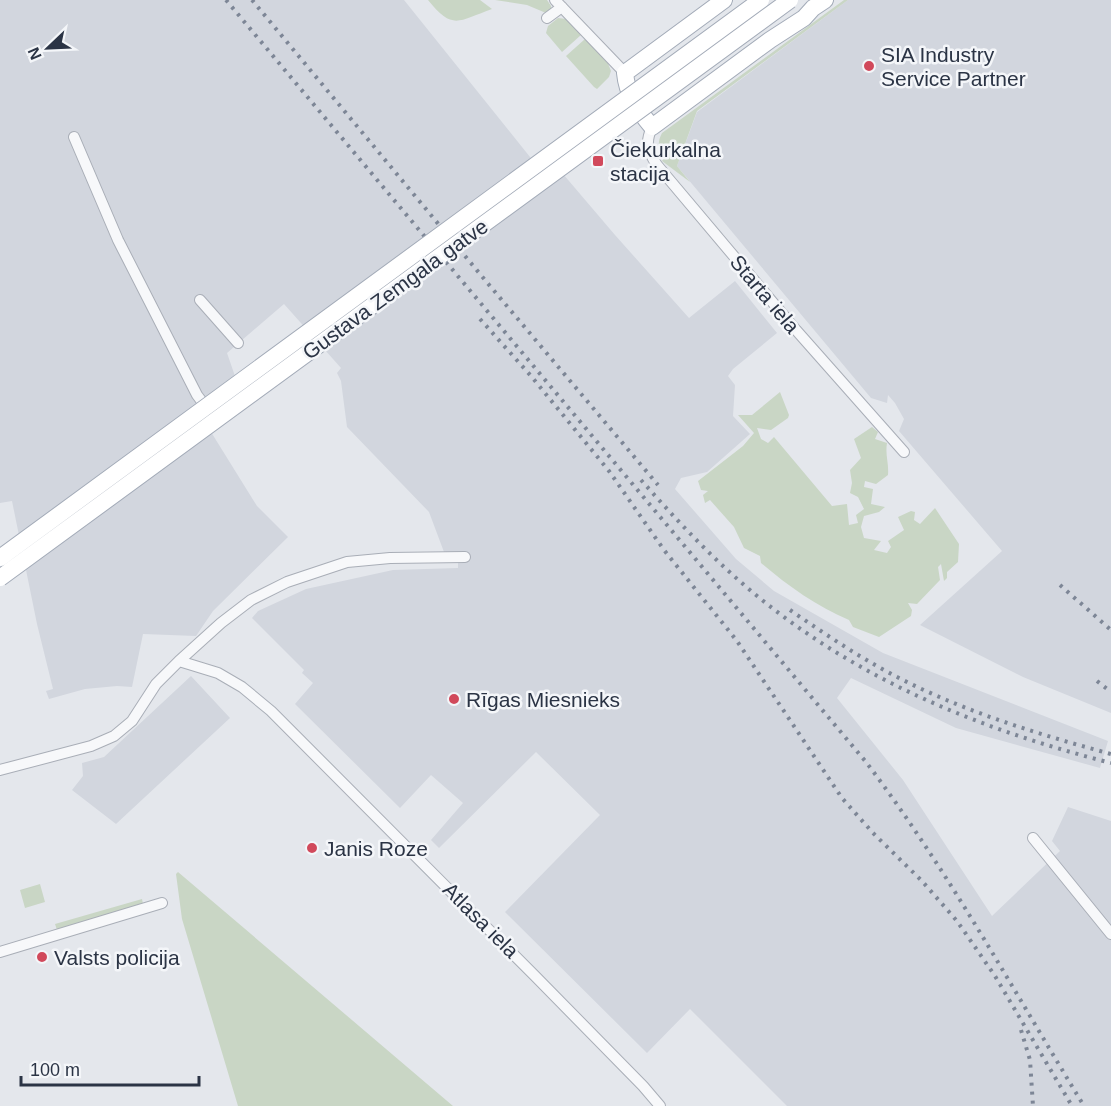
<svg xmlns="http://www.w3.org/2000/svg" width="1111" height="1106" font-family="Helvetica,sans-serif">
<rect width="100%" height="100%" fill="#e4e7ec"/>
<path fill="#d2d6de" d="M0,0h404l130,162 12,-8 69,81 74,83 46,-37 42,52 -44,36 -5,7 7,9 -2,31 17,18 -43,38 -26,6 -6,11 61,70 38,32 109,62 225,88 -8,27 -144,-40 -105,-50 -14,20 66,82 89,136 68,-65 -8,-10 16,-34 43,14v285h-324l-97,-97 -43,44 -142,-141 95,-97 -64,-63 -97,96 -8,-8 32,-37 -32,-28 -31,33 -105,-104 18,-21 -11,-10 2,-3 -52,-52 6,-7 48,-22 87,-19 65,-2v-15l-14,-1 -15,-40 -82,-85 -6,-46 -4,-8 4,-5 -57,-64 -57,49 18,52 -34,27 46,74 31,31 -75,74 -17,25 -53,-2 -11,53 -15,-1 -32,3 -36,10 -3,-8 7,-2 -16,-65 -25,-123 -12,2z
M848,0h263v713l-88,-36 -103,-52 82,-74 -103,-120 5,-12 -9,-16 -7,-8 -1,8 -16,-5 -194,-232 20,-54z
M191,676l39,42 -114,106 -44,-34 11,-14 -1,-13 22,-6z"/>
<path fill="#c9d6c5" d="M428,0h52l12,9c-34,12 -39,22 -64,-9z
M495,0h52l4,6v3l-5,4 -19,-8z
M844,0h4l-151,111 -20,55 13,16 -28,-21 2,-3c-6,-8 -7,-16 -2,-25z
M558,18l8,1 15,16 -19,17 -16,-19 2,-7z
M585,39l22,22 4,10 -2,6 -12,12 -3,-2 -28,-31z
M780,392l9,23 -1,3 -17,12 -14,-2 4,11 7,4 6,-6 58,69 15,-2 2,21 9,-2 -2,-8 8,-6 -6,-12 -8,-4 2,-10 -2,-13 11,-12 -7,-19 18,-12 6,5 -3,7 12,4c-2,12 2,20 1,32l-12,9 -11,-3 -1,6 9,2 -2,15 14,3 -6,5 -15,4 -3,11 3,11 17,3 -7,9 13,3 4,-6 -3,-6 16,-11 -6,-13 13,-6 4,1 -1,8 6,4 15,-16 24,36 -1,18 -11,10v6l-3,3 -3,-17 -3,3 2,13 -23,24 -9,-1 4,7 -1,6 -32,21 -26,-10 -4,-7c-33,-14 -61,-34 -88,-57l-1,-7 -16,-8 -10,-21 -24,-27 -5,3 -2,-8 5,-4 -7,-1 -3,-9 45,-35 11,-13 -16,-18h14z
M178,872l275,234h-215l-56,-187 -6,-45z
M40,884l5,18 -20,6 -5,-18z
M142,899l1,5 -86,26 -2,-6z"/>
<g fill="none" stroke-linecap="round" stroke-linejoin="round">
<defs>
<path id="minor" d="M555,0l70,73
M547,18l15,-11
M652,127c-7,16 -5,23 5,38l139,165 108,122
M74,137l44,103 79,155 12,16
M200,300l38,43
M179,661l39,12 24,14 29,24 264,265 108,110 17,20
M0,770l91,-24 23,-10 18,-15 24,-37 23,-23 42,-38 30,-23 36,-18 60,-20 43,-4 75,-1
M1033,838l78,96
M0,952l162,-49"/>
<path id="primary" d="M724,0l-99,73c2,22 13,37 27,54l118,-87 34,-22 9,-10 12,-8"/>
</defs>
<use href="#minor" stroke="#a9aeb7" stroke-width="12"/>
<use href="#primary" stroke="#a3abb8" stroke-width="18"/>
<use href="#minor" stroke="#f7f8fa" stroke-width="10"/>
<use href="#primary" stroke="#fff" stroke-width="16"/>
<path stroke="#7d8696" stroke-width="4" stroke-dasharray="3 6" stroke-linecap="butt" d="M226,0l640,762c82,108 147,228 218,344
M252,0l238,286 168,199
M480,319l51,57 78,95 55,79 73,91 105,157 31,35 49,48 35,40 38,55 77,130
M641,480c32,36 65,72 102,104 107,93 232,144 368,179
M1060,585l51,45
M790,610c38,26 76,52 117,72 65,32 134,53 204,72
M1097,681l14,11
M1021,1030l9,30 3,46"/>
<defs>
<path id="primary-bridge" d="M0,558l761,-558
M0,578l790,-578"/>
</defs>
<use href="#primary-bridge" stroke="#a3abb8" stroke-width="18" stroke-linecap="butt"/>
<use href="#primary-bridge" stroke="#fff" stroke-width="16"/>
</g>
<g fill="#d1495b" stroke="#f4f6f9" stroke-width="2">
<circle cx="869" cy="66" r="6"/>
<rect x="592" y="155" width="12" height="12" rx="3"/>
<circle cx="454" cy="699" r="6"/>
<circle cx="312" cy="848" r="6"/>
<circle cx="42" cy="957" r="6"/>
</g>
<g text-anchor="middle" dominant-baseline="central" stroke-width="5" stroke-linejoin="round" paint-order="stroke">
<g font-size="21" fill="#2b3445" stroke="#f4f6f9" text-anchor="start">
<text x="881" y="54">SIA Industry<tspan x="881" dy="24">Service Partner</tspan></text>
<text x="610" y="149">Čiekurkalna<tspan x="610" dy="24">stacija</tspan></text>
<text x="466" y="699">Rīgas Miesnieks</text>
<text x="324" y="848">Janis Roze</text>
<text x="54" y="957">Valsts policija</text>
</g>
<g font-size="21" fill="#2b3445" stroke="#f4f6f9">
<text transform="translate(395 289) rotate(-36)">Gustava Zemgala gatve</text>
<text transform="translate(765 294) rotate(50)">Starta iela</text>
<text transform="translate(481 920) rotate(45)">Atlasa iela</text>
</g>
</g>
<g transform="translate(48 48) rotate(247)" stroke="#f4f6f9" stroke-width="4.5" paint-order="stroke">
<path d="M0-4.5L10 22L0 15L-10 22Z" fill="#2b3445"/>
<text y="-9" font-size="16" font-weight="bold" text-anchor="middle" fill="#2b3445">N</text>
</g>
<path d="M21 1076v9h178v-9" fill="none" stroke="#2b3445" stroke-width="3"/>
<text x="30" y="1076" font-size="18" fill="#2b3445" stroke="#f4f6f9" stroke-width="4.5" paint-order="stroke">100 m</text>
</svg>
